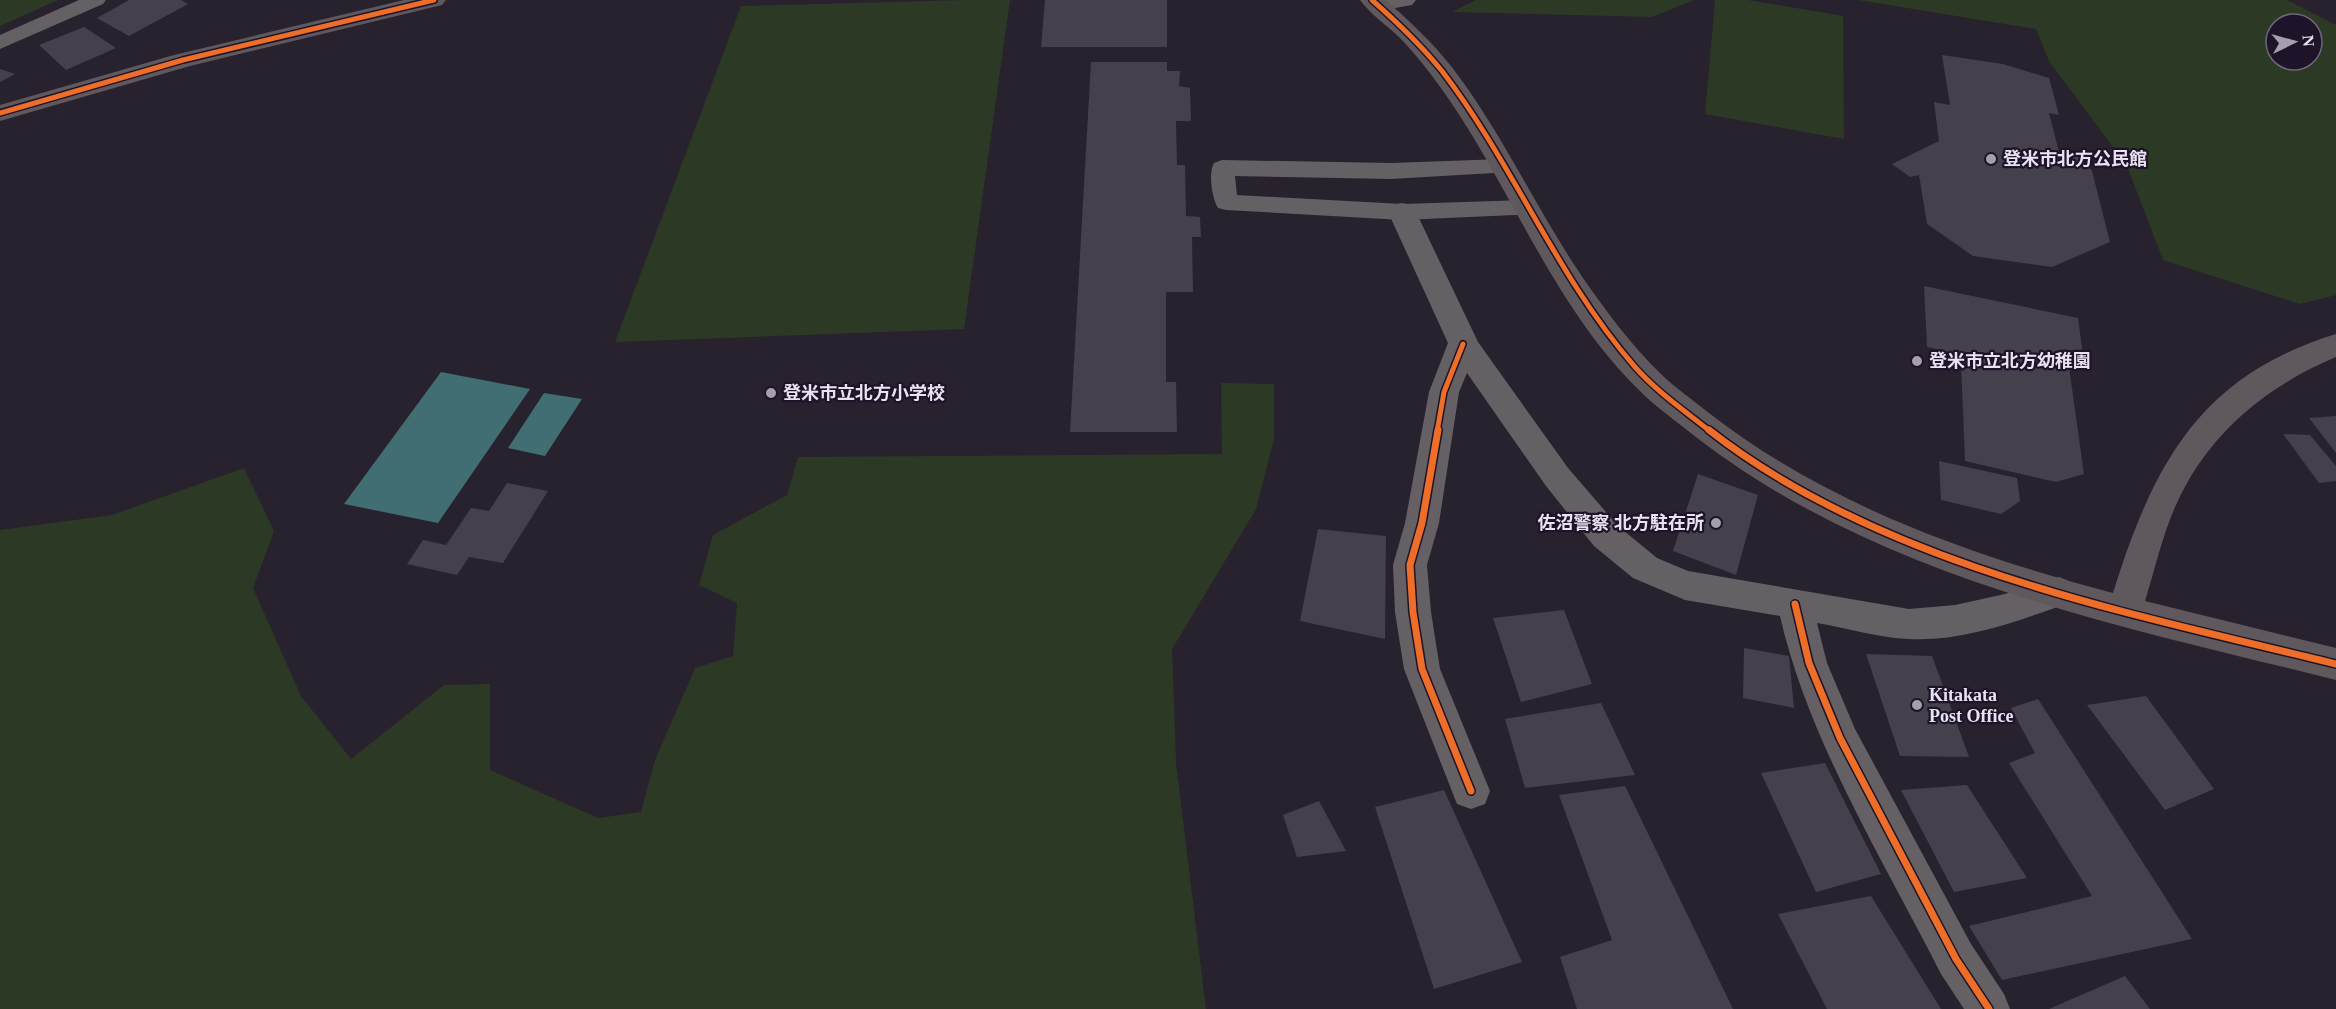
<svg xmlns="http://www.w3.org/2000/svg" width="2336" height="1009" font-family="'Times New Roman','Noto Sans JP',serif">
<rect width="100%" height="100%" fill="#28222e"/>
<path fill="#2c3925" fill-rule="evenodd" d="M0,0h58l-58,26z
M964,0h46l-46,329 -349,13 126,-336z
M1476,0h218l-42,17 -200,-5z
M1715,0h33l95,16 1,123 -139,-25z
M1858,0h429l49,25v270l-36,9 -137,-44 -36,-94 -78,-105 -13,-32zM2276,24h36v36h-36z
M1221,383l53,1v55l-18,70 -84,140 4,114 30,246h-1206v-479l112,-15 132,-47 30,63 -21,57 48,108 50,63 93,-74 46,-1v86l108,48 43,-6 14,-52 40,-92 38,-12 4,-53 -38,-18 14,-50 74,-40 11,-38 424,-3z"/>
<path fill="#416e73" d="M441,372l89,17 -92,134 -94,-19z
M544,393l38,6 -37,57 -37,-8z"/>
<path fill="#44404c" d="M129,0h52l7,4 -59,32 -32,-18z
M1045,0h122v47h-126z
M84,27l32,21 -50,22 -27,-25z
M1942,55l61,9 46,14 10,37 -10,-2 10,39 17,2 16,17 18,71 -58,25 -79,-11 -46,-32 -8,-49 -9,2 -18,-13 47,-23 -5,-39 16,3z
M1091,62h76v9h13l-1,15 11,2 1,33h-15l1,44h8l1,51 14,1 1,20h-9l1,55h-27v90h10l1,50h-107z
M0,69l15,5 -15,8z
M1924,286l154,32 7,52 -16,-3 15,107 -28,8 -91,-21 -4,-100 -7,-8 -27,-6z
M2336,416v37l-27,-35z
M2283,434l27,1 26,31v15l-17,2z
M1939,461l78,17 3,23 -19,13 -60,-14z
M1698,474l60,21 -22,80 -63,-24z
M507,483l41,8 -45,72 -34,-6 -12,18 -50,-11 16,-24 23,5 25,-37 18,3z
M1318,529l68,7 -1,103 -85,-18z
M1564,610l28,74 -71,18 -28,-84z
M1744,648l45,8 5,52 -51,-10z
M1866,654l66,2 37,101 -69,-1z
M2146,696l68,93 -49,21 -78,-105z
M2038,699l154,240 -190,41 -33,-54 123,-30 -83,-133 26,-10 -24,-45z
M1601,703l34,72 -110,13 -20,-69z
M1825,763l56,111 -65,18 -55,-119z
M1967,785l60,93 -73,14 -53,-102z
M1625,786l108,223h-156l-17,-52 52,-17 -53,-145z
M1444,790l78,172 -88,27 -59,-182z
M1319,801l27,50 -49,6 -14,-42z
M1871,896l70,113h-114l-49,-95z
M2125,976l25,33h-101z"/>
<g fill="none" stroke-linecap="round" stroke-linejoin="round">
<path fill="#656063" fill-rule="evenodd" d="M79,0h27l-3,4 -103,45v-14z
M1503,159l8,3 4,5 -4,5 -120,7 -156,-3 2,19 165,9 125,-4 8,2 4,6 -4,6 -133,6 -176,-10 -8,-2c-6,-10 -10,-35 -4,-45l8,-3 169,3z"/>
<path fill="#656063" fill-rule="evenodd" d="M1369,0h47l-4,5 -34,6 -8,-2 -4,-5z
M1402,203l10,2 4,7 62,130 90,126 50,58 39,32 31,13 221,38 46,-4 50,-11 54,-17 12,5 5,10 -5,10c-50,18 -108,40 -162,37 -30,-1 -62,-11 -92,-16l10,40 28,66 116,215 33,50 6,15h-46l-23,-35c-57,-113 -133,-234 -161,-358l-95,-16 -52,-22 -39,-32 -48,-60 -79,-113 -8,19 -20,131 -12,42 4,47 9,57 50,122 -5,13 -14,5 -14,-5 -53,-135 -9,-57 -2,-47 12,-42 24,-131 19,-49 -60,-131 4,-7z"/>
<path fill="#5f595e" fill-rule="evenodd" d="M404,0h42l-4,5 -252,61 -190,55v-16l174,-50z
M1360,0h26c23,21 46,42 65,66 51,66 85,143 132,212 23,33 48,67 77,95 15,15 33,27 49,40 118,92 261,142 404,180 40,-128 86,-217 223,-259v23c-70,29 -129,78 -160,148 -14,31 -21,64 -31,96l191,47v32c-223,-56 -465,-103 -649,-250 -16,-13 -34,-25 -48,-40 -80,-78 -121,-185 -181,-277 -17,-26 -36,-52 -57,-74 -13,-13 -30,-24 -41,-39z"/>
<defs>
<path id="cycleway-far1" d="M1372,0c25,22 49,45 70,71 72,94 114,205 193,296 22,25 50,44 76,65
M0,113l183,-53 251,-60
M1437,432l7,-40 19,-48"/>
<path id="cycleway" d="M1438,430l-16,93 -12,42 3,47 9,57 49,122
M1709,430c172,135 419,183 627,234
M1795,604l14,59 31,75 116,221 33,50"/>
</defs>
<use href="#cycleway-far1" stroke="#1e1429" stroke-width="8"/>
<use href="#cycleway" stroke="#1e1429" stroke-width="10"/>
<use href="#cycleway-far1" stroke="#ee6e29" stroke-width="5"/>
<use href="#cycleway" stroke="#ee6e29" stroke-width="7"/>
</g>
<g fill="#a59fad" stroke="#1e1429" stroke-width="2">
<circle cx="1991" cy="159" r="6"/>
<circle cx="1917" cy="361" r="6"/>
<circle cx="771" cy="393" r="6"/>
<circle cx="1716" cy="523" r="6"/>
<circle cx="1917" cy="705" r="6"/>
</g>
<g text-anchor="middle" dominant-baseline="central" stroke-width="4.5" stroke-linejoin="round" paint-order="stroke">
<g font-size="18" font-weight="bold" fill="#e8e2f1" stroke="#1e1429" text-anchor="start">
<text x="2003" y="159">登米市北方公民館</text>
<text x="1929" y="361">登米市立北方幼稚園</text>
<text x="783" y="393">登米市立北方小学校</text>
<text x="1704" y="523" text-anchor="end">佐沼警察 北方駐在所</text>
<text x="1929" y="695">Kitakata<tspan x="1929" dy="21">Post Office</tspan></text>
</g>
</g>
<g transform="translate(2294 42) rotate(85)"><circle r="28" fill="#1e1429" stroke="#6f6679" stroke-width="1.5"/>
<path d="M0-4.5L10 22L0 15L-10 22Z" fill="#a59fad"/>
<text y="-9" font-size="16" font-weight="bold" text-anchor="middle" fill="#e8e2f1">N</text>
</g>
</svg>
